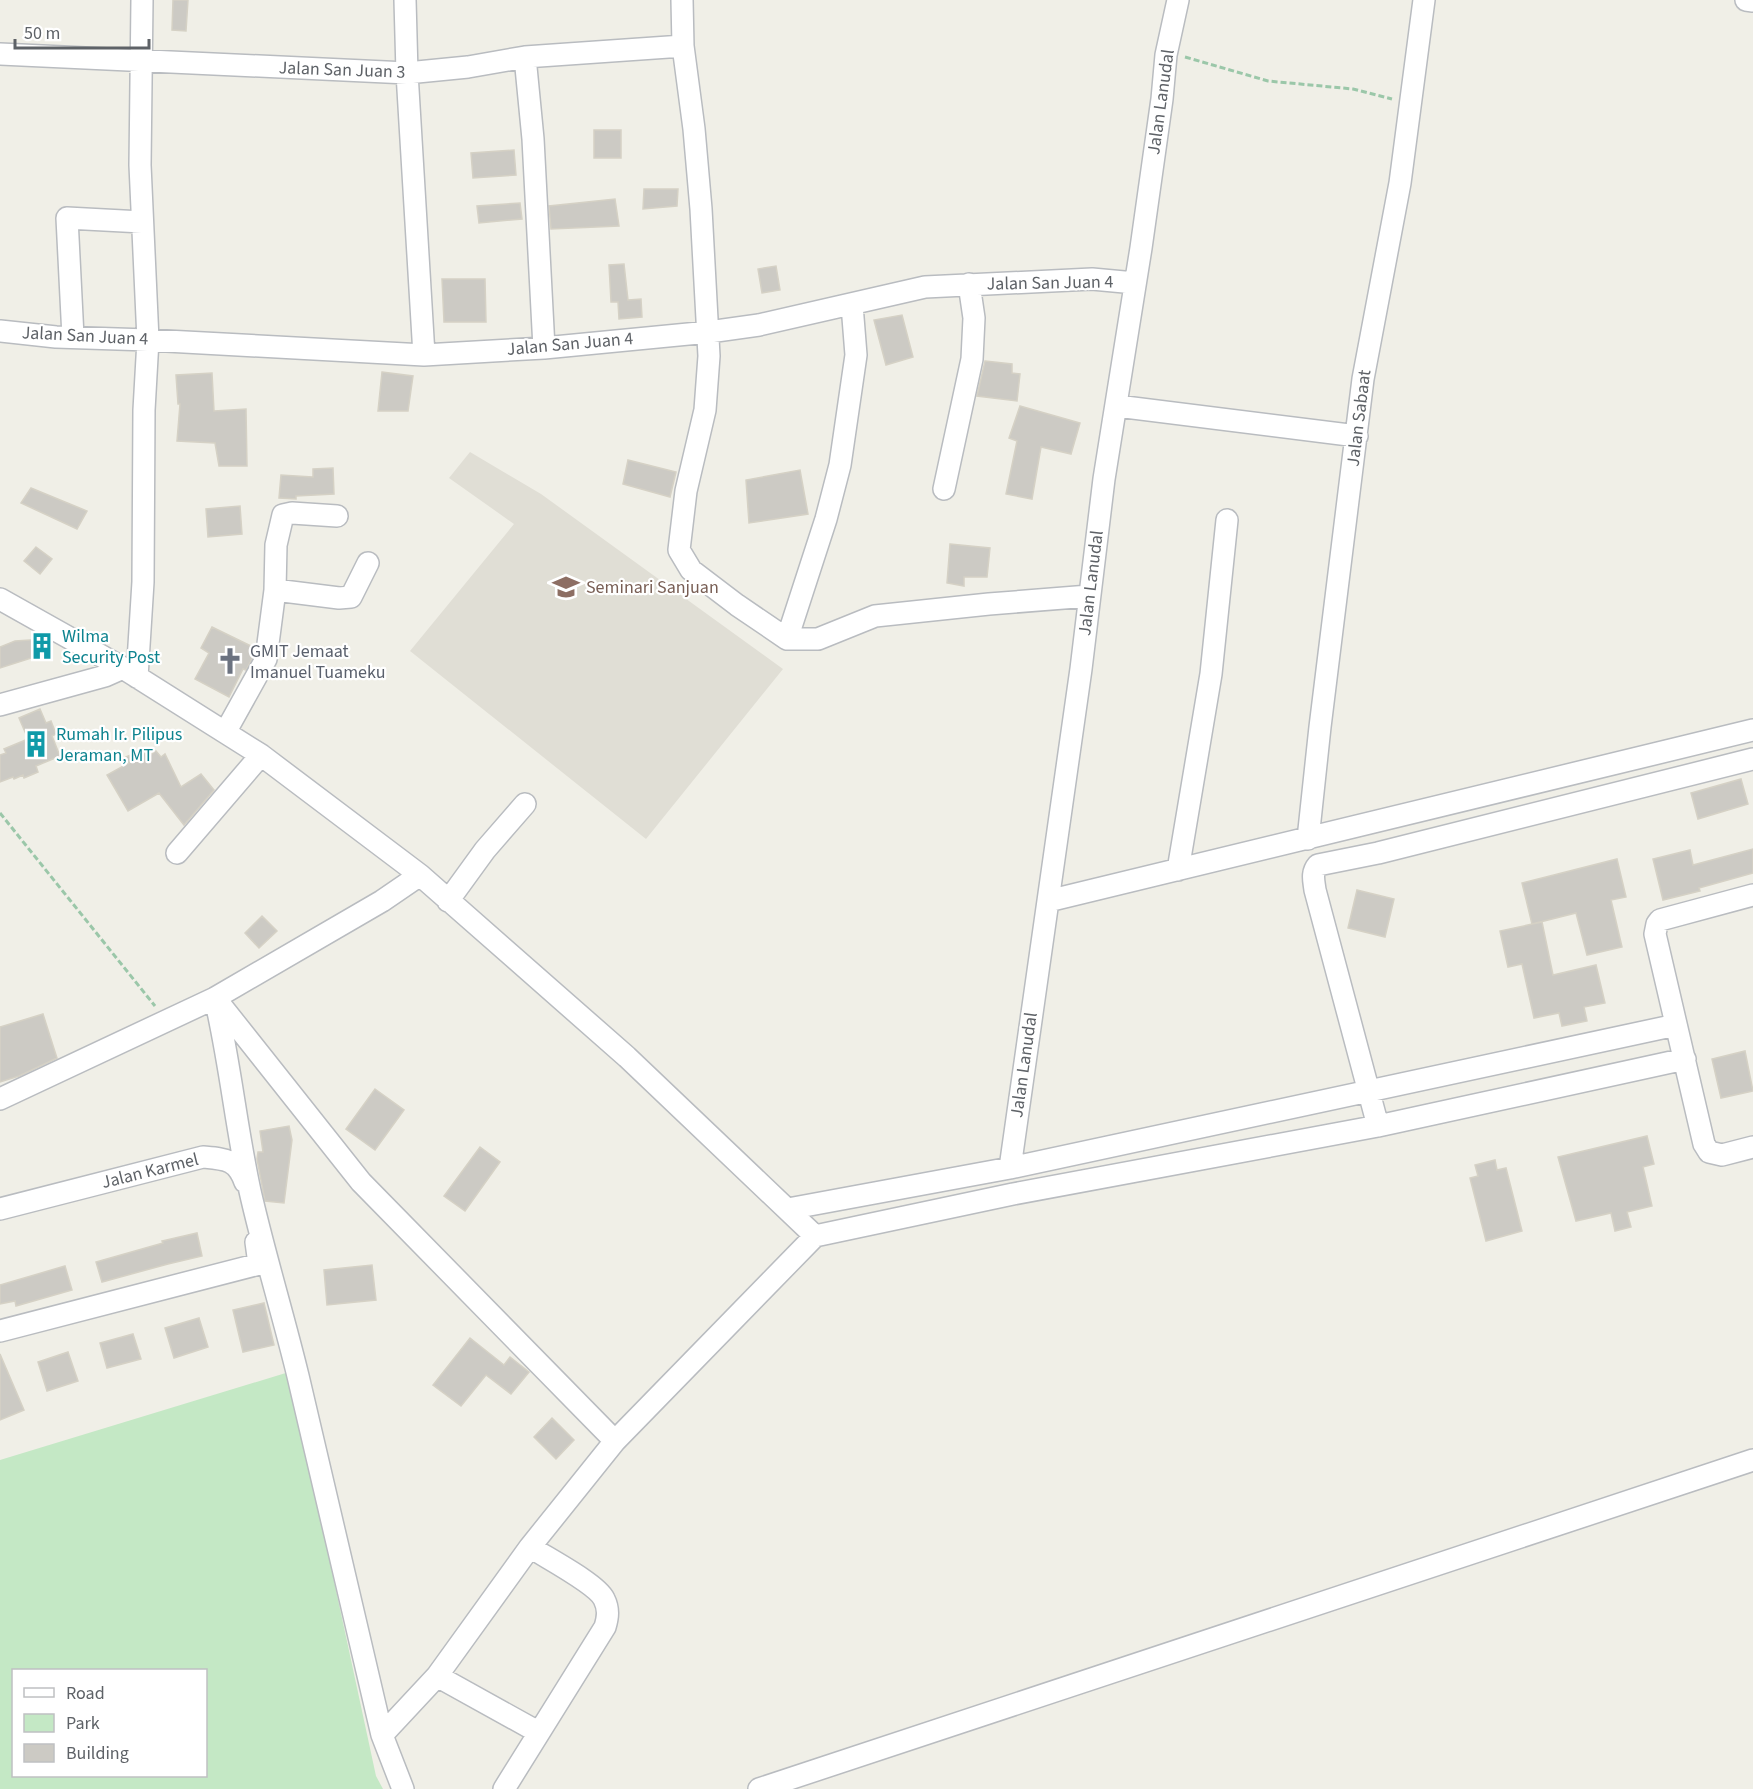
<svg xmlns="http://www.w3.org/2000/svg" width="1753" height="1789" font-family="'Source Sans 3',sans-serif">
<rect width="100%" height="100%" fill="#f0efe7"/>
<path fill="#e0ded5" d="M470,452l71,42 242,175 -137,170 -236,-188 104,-127 -65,-46z"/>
<path fill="#c4e8c5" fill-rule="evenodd" d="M289,1372l87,404 7,13h-383v-329zM14,1670h192v106h-192z"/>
<path fill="#cccac4" stroke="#d5d1c5" stroke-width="1.5" d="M173,0h15l-2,31 -14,-1z
M594,130h27v28h-27z
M514,150l2,25 -43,3 -2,-25z
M644,189h34l-1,17 -34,3z
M615,199l4,27 -68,3 -2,-23z
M520,203l2,16 -43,4 -2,-17z
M624,264l4,36 13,-1 1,18 -23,2 -1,-17h-7l-2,-37z
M776,266l4,24 -18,3 -4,-24z
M442,279h43l1,43h-42z
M902,315l11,42 -27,8 -12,-45z
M985,361l27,3v9l8,1 -3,27 -40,-5z
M382,372l31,4 -5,35h-30z
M212,373l2,38 32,-2 1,57h-28l-4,-23 -38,-2 3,-37h-2l-2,-29z
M1020,406l60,17 -9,31 -30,-7 -9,52 -26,-5 11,-53 -8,-3z
M628,460l48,12 -6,25 -47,-13z
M333,468l1,26 -38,2v3l-17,-1 2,-23 32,2v-8z
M800,470l8,44 -59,9 -3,-43z
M31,488l56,23 -10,18 -56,-26z
M240,506l2,28 -34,3 -2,-28z
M950,544l40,4 -3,29h-23v9l-17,-3z
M36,547l16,12 -12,15 -16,-13z
M212,627l43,21 -1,7 -8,15 -3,-1 -14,28 -34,-18 14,-26 -8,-5z
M45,639l2,1 3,12 -50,16v-21l15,-6z
M40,709l6,14 5,-2 5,13 -4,2 8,20 -24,10 2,6 -14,6 -1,-3 -9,4 -1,-2 -13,5v-27l6,-2 -2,-4 24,-10 -9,-21z
M143,750l4,7 9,-6 5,6 4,-3 16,33 20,-13 13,16 -30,35 -25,-32 -31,18 -21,-36 22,-12 -3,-6z
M1741,779l7,25 -50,15 -7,-26z
M1753,849v24l-54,15 1,3 -37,9 -10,-41 37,-9 3,15z
M1617,859l9,38 -15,3 11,47 -35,8 -11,-42 -44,11 -10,-41z
M1357,890l37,9 -9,38 -37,-9z
M262,916l15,15 -18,17 -14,-15z
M1542,922l11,53 43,-10 9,38 -21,4 3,14 -25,5 -3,-13 -25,5 -12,-54 -14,3 -8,-36z
M43,1014l14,44 -38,18 -19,6v-55z
M1745,1051l8,40 -32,7 -9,-39z
M375,1089l29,21 -29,40 -29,-21z
M289,1126l3,14 -8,63 -19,-2 -8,-42 1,-7h5l-3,-21z
M1647,1136l7,28 -11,3 9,39 -25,6 4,15 -16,4 -4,-18 -35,8 -18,-64z
M480,1147l20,15 -35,49 -21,-15z
M1495,1160l2,10 9,-2 16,63 -36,10 -16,-63 8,-2 -3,-11z
M197,1233l5,23 -34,8 -66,18 -6,-20 67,-19 -1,-2z
M372,1265l4,35 -49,5 -3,-35z
M65,1266l7,24 -56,16 -1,-5 -15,3v-19z
M264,1303l10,42 -31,7 -10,-42z
M199,1318l9,29 -34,11 -9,-30z
M133,1334l8,25 -34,9 -7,-25z
M470,1338l34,27 6,-8 19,15 -18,22 -25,-19 -25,31 -28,-21z
M68,1352l10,29 -31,10 -9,-29z
M0,1354l24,56 -24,10z
M552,1418l22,22 -18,19 -22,-22z"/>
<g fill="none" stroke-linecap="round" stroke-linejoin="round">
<defs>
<path id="minor" d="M405,0l2,73 17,282
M682,0l1,46 11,83 7,80 8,147 -4,54 -19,81 -7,59 12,20 46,35 50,34h31l57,-23 114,-12 100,-8
M1746,0l7,1
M0,54l407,19 61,-6 57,-10 158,-11
M525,57l8,82 11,209
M0,331l56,6 92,3 276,15 120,-7 165,-16 50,-7 166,-38 167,-8 43,4
M73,337l-6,-119 75,4
M1117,406l240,30
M944,489l28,-130 2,-41 -5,-34
M275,590l64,8 12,-1 17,-34
M0,599l123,69 138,87
M787,639l39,-120 14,-54 16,-110 -4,-50
M137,677l6,-95 1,-172 4,-70 -8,-175 2,-165
M0,705l105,-29 18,-8
M226,731l40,-72 9,-69 1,-45 7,-30 9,-2 45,3
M1308,839l12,-112 43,-348 37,-196 24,-183
M177,853l84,-98 159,120 207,182 188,179 -200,205 -85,106 -93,129 -55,59c-28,-120 -55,-240 -84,-359 -15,-62 -34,-123 -48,-185 -14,-64 -20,-129 -35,-193
M1178,870l33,-196 16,-154
M1753,895l-93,25 -3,4 -2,10 49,210 5,8 13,3 31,-8
M448,901l37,-51 40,-46
M1048,901l705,-171
M219,1003l142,179 254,259
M0,1099l215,-101 167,-97 38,-26
M1378,1126l-63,-236c-1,-9 -4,-17 3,-25l60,-12 375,-94
M1010,1168l71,-499 23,-190 37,-231 21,-149 4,-44 12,-55
M0,1209l203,-52c22,2 34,2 42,25
M788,1209l222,-41 666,-143
M815,1236l198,-42 365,-68 307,-67
M0,1331l259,-67 -3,-22
M437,1676l101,56
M382,1735l21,54
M504,1789l101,-162c3,-10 4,-18 -1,-28 -7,-15 -57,-41 -74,-52
M759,1789l994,-329"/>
</defs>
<use href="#minor" stroke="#b9bcc0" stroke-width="24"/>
<path stroke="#9bc7a9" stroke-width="3" stroke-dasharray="6 3" stroke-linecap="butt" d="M1185,57l83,24 85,8 39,10
M0,813l155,193"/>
<use href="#minor" stroke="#fff" stroke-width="21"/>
</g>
<defs>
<symbol id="university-bare" viewBox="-9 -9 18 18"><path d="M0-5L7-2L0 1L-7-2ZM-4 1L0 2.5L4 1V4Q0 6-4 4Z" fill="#8d6e63" stroke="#fff" stroke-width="2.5" paint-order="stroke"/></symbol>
<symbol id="building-bare" viewBox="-9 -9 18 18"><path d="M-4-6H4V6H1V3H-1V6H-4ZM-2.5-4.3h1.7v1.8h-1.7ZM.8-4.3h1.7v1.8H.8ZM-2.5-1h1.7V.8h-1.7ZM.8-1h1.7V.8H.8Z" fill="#0f9aa8" stroke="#fff" stroke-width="2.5" paint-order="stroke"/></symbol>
<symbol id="church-bare" viewBox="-9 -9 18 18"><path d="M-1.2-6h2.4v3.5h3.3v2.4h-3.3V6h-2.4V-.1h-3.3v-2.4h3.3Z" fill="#6b7280" stroke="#fff" stroke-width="2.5" paint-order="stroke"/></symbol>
</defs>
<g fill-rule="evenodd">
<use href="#university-bare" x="547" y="568" width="38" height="38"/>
<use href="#building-bare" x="23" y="627" width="38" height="38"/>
<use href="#church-bare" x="211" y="642" width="38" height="38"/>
<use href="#building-bare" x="17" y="725" width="38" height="38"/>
</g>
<g text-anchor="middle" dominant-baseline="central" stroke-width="4.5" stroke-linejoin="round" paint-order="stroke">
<g font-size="18" fill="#5e6267" stroke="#fff">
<text transform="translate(342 70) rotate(2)">Jalan San Juan 3</text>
<text transform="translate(1161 102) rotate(-82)">Jalan Lanudal</text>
<text transform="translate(1050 283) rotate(-1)">Jalan San Juan 4</text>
<text transform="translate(85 336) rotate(3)">Jalan San Juan 4</text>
<text transform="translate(570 344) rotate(-5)">Jalan San Juan 4</text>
<text transform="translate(1359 418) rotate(-83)">Jalan Sabaat</text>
<text transform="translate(1091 583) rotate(-83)">Jalan Lanudal</text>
<text transform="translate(1024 1065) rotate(-82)">Jalan Lanudal</text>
<text transform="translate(150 1171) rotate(-14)">Jalan Karmel</text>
</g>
<g font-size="18" fill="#785e54" stroke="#fff" text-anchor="start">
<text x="586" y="587">Seminari Sanjuan</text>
</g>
<g font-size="18" fill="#0d838f" stroke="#fff" text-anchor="start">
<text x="62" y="636">Wilma<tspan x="62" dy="21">Security Post</tspan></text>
<text x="56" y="734">Rumah Ir. Pilipus<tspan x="56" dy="21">Jeraman, MT</tspan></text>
</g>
<g font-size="18" fill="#5b616d" stroke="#fff" text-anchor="start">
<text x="250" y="651">GMIT Jemaat<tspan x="250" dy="21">Imanuel Tuameku</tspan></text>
</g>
</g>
<rect x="12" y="1669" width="195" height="108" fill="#ffffff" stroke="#bfc0c2" stroke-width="1.5"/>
<rect x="24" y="1688" width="30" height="9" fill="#ffffff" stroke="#bfc0c2" stroke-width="1.5"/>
<text x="66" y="1699" font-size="18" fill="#5e6267">Road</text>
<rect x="24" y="1714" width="30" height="18" fill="#c4e8c5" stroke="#bfc0c2" stroke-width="1.5"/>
<text x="66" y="1729" font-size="18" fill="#5e6267">Park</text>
<rect x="24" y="1744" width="30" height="18" fill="#cccac4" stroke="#bfc0c2" stroke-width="1.5"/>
<text x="66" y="1759" font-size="18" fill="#5e6267">Building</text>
<path d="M15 39v9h134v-9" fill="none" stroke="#5e6267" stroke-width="3"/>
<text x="24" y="39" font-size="18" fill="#5e6267" stroke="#ffffff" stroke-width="4.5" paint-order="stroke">50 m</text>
</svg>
